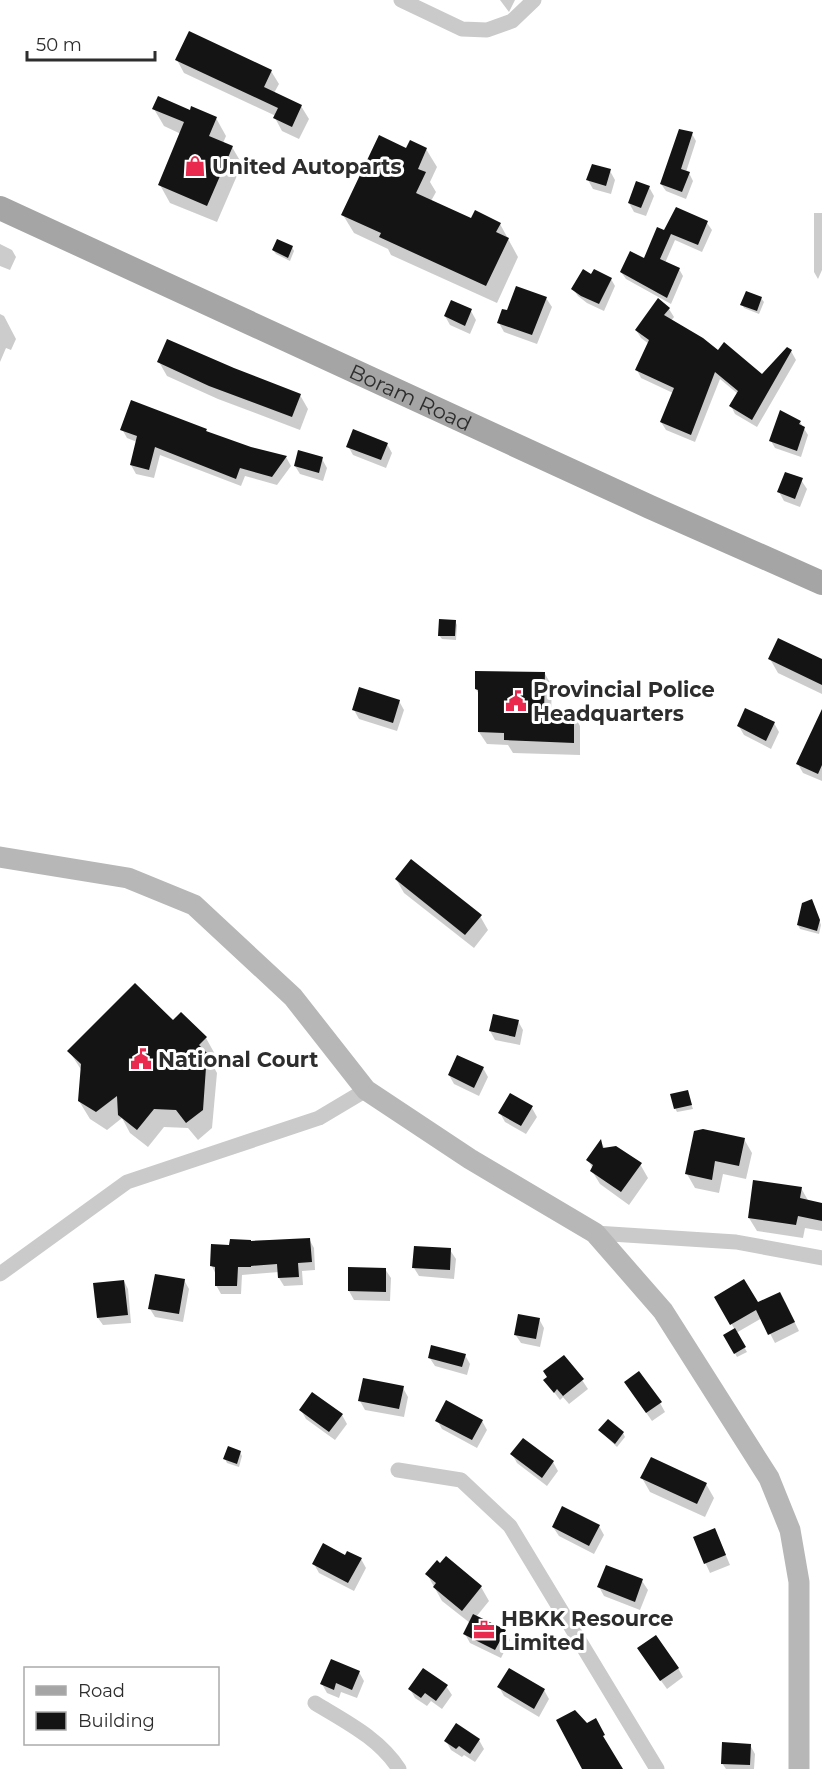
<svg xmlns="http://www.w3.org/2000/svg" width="822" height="1769" font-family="Montserrat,sans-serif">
<rect width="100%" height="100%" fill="#fff"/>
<path fill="#0003" d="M500,0h15l-6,12z
M177,60l94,11 8,13 -5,9 27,13 8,13 -10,20 -17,-8 -7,-13 1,-2 -92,-43z
M154,109l62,9 10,18 -3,7 9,4 10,17 -25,58 -47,-19 -10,-18 21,-51 -17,-8z
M692,134l4,7 -10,31 3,1 4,8 -7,18 -20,-8 -5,-7z
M426,149l11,18 -7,15 6,10 -5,9 41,19 28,4 18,33 -21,46 -106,-48 -3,-6 -34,-16 -11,-18 63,-65z
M610,171l5,9 -4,14 -18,-5 -5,-9z
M649,187l5,9 -8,20 -12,-4 -5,-9z
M814,213h8v57l-4,9 -4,-7z
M707,223l5,7 -10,22 -27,-12 -10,23 14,6 4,7 -12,28 -45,-25 -5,-7 23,-12 21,-28z
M0,244l12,6 4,7 -6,13 -10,-4z
M292,247l2,4 -4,10 -14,-7 -3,-4z
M611,279l4,7 -11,25 -17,-8 -9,-7 -5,-7z
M546,298l6,9 -15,37 -33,-12 -5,-9 9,-11z
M761,298l3,4 -5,12 -15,-6 -2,-4z
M669,309l5,8 -3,4 47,31 45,24 28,-25 5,9 -39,67 -22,-13 -4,-8 7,-12 -18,-15 -25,63 -29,-12 -5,-8 12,-29 -32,-15 -4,-8 12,-26 -8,-6 -5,-8z
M471,311l5,9 -6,14 -20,-9 -5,-9z
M0,314l4,2 12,23 -5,11 -5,-2 -6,14z
M159,362l75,8 66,25 8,14 -8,21 -82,-31 -51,-23z
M800,422l8,13 -7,22 -26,-9 -4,-7z
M122,429l84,1 2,4 42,15 36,8 5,9 -14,19 -32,-9 -4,10 -81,-31 -6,23 -18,-4 -5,-9 6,-23 -10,-4z
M387,444l5,9 -6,15 -33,-13 -5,-9z
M322,459l5,9 -4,13 -23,-7 -5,-8z
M801,480l6,9 -7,18 -16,-6 -5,-9z
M455,621l2,4 -1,15 -14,-1 -3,-4z
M770,659l52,2v33l-44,-21z
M545,674l7,12 -1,27h22l7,13v29l-67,-2 -5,-8 -21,-1 -8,-12 1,-36 -4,-7z
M399,701l5,9 -7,21 -38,-12 -5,-9z
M774,723l5,9 -8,17 -27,-14 -6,-10z
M822,735v46l-19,-8 -5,-9z
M396,879l84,37 8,14 -14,18 -70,-55z
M814,905l7,20 -2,9 -19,-5 -2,-4z
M518,1021l5,9 -3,15 -25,-5 -5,-9z
M173,1022l33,16 10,18 -5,6 6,11 -5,55 -14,12 -10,-12 -24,-1 -16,20 -18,-14 -8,-15 -15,12 -17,-11 -11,-18 3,-30 -13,-20z
M483,1068l5,9 -9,19 -25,-12 -5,-9z
M687,1091l6,18 -16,3 -2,-4z
M532,1108l5,9 -11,17 -21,-12 -5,-9z
M744,1139l8,14 -6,26 -23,-5 -4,19 -24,-5 -8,-14z
M601,1142l4,7 35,15 8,14 -19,27 -29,-21 -8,-13 1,-2 -5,-9z
M801,1188l8,14 13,2v27l-17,-3 -2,10 -46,-7 -8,-13z
M309,1239l5,9 1,22 -13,1 1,14 -19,1 -5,-8v-6l-37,3 -1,19h-20l-5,-9v-10l-4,-9 19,-20 19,-5z
M450,1250l6,9 -2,20 -35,-3 -5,-8z
M385,1269l6,9 -1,23 -36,-1 -5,-9z
M184,1280l5,9 -6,33 -28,-5 -5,-8z
M124,1281l4,8 3,34 -28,2 -5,-7z
M716,1297l41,7 28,-2 14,29 -24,12 -13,-25 -26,15 11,19 -10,5 -12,-22 10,-5z
M539,1319l5,9 -4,19 -19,-4 -6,-9z
M465,1355l5,9 -3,11 -32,-9 -6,-9z
M545,1380h37l6,9 -19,15 -6,-7 -3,3z
M403,1388l5,9 -4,20 -39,-7 -5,-9z
M631,1391l29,12 5,9 -13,9z
M301,1410l41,5 5,9 -12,16 -29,-21z
M437,1420l45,1 5,9 -10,18 -35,-19z
M600,1431l23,2 2,4 -8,10z
M523,1440l30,22 5,9 -11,15 -30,-23 -5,-9z
M240,1452l2,4 -3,11 -12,-4 -2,-4z
M642,1478l64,6 8,14 -9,19 -55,-25z
M599,1526l5,9 -10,19 -35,-18 -6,-9z
M694,1538l25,1 11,26 -20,8z
M346,1557l15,2 5,9 -12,23 -35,-18 -5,-9z
M427,1574l54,13 8,14 -13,16 29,14 5,9 -9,18 -31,-15 -5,-9 5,-11 -28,-22z
M642,1581l6,9 -8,20 -36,-14 -5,-9z
M644,1657l34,11 5,9 -16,12z
M359,1672l5,9 -7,17 -16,-6 -2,6 -12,-5 -5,-9z
M446,1686l6,9 -10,14 -11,-8 -4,5 -12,-8 -5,-9z
M499,1687l45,3 5,9 -10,18 -35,-21z
M479,1740l5,9 -9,13 -11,-7 -2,2 -11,-7 -5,-9z
M750,1745l5,9 -1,15h-28l-4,-6z"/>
<path fill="#141414" d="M189,31l83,39 -8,17 38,18 -10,22 -19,-9 5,-10 -103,-48z
M158,96l32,14 1,-4 26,11 -8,19 24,10 -26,60 -49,-21 26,-63 -32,-13z
M679,129l14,3 -12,37 9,3 -8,20 -22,-8z
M379,135l27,13 4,-8 17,8 -9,21 8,3 -10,21 55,25 4,-8 26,13 -5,9 13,6 -23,48 -107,-49 2,-4 -40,-18z
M592,164l19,5 -5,17 -20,-6z
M636,181l14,5 -9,22 -13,-5z
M676,207l32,14 -10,24 -27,-11 -11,25 20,9 -13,30 -47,-26 10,-21 14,7 13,-31 7,3z
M277,239l16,7 -5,12 -16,-8z
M583,269l8,5 3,-5 18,9 -13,26 -18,-8 -10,-7z
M516,286l31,11 -15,38 -35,-12 5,-14 5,1z
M746,291l16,6 -5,14 -17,-6z
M658,298l12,10 -6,7 39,23 15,12 6,-8 38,32 25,-27 5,3 -40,70 -23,-14 9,-15 -23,-19 -24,63 -31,-13 14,-34 -39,-18 14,-30 -14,-10z
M451,300l21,9 -7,17 -21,-10z
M167,339l67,29 67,26 -9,23 -83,-31 -52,-24z
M131,400l76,29 -1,2 45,16 36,9 -15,21 -32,-9 -4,11 -81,-32 -6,23 -19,-5 7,-29 -17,-6z
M780,410l21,11 -2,3 6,3 -8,24 -28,-10z
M353,429l35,14 -7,17 -35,-13z
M298,450l25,7 -4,16 -25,-7z
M785,472l18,6 -8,21 -18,-7z
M439,619l17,1 -1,16h-17z
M778,638l44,21v26l-54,-26z
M475,671l70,1 -1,40 30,-1v32l-70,-3v-7l-26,-1v-42l-3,-1z
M359,687l41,13 -7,23 -41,-13z
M745,708l30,14 -9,19 -29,-15z
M822,709v56l-4,9 -22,-10z
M411,859l71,56 -17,20 -70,-56z
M812,899l8,21 -3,11 -20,-6 5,-22z
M135,983l38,37 8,-8 26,25 -8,8 8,8 -4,57 -17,13 -10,-13 -22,-1 -17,21 -19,-15 -1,-19 -21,16 -18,-11 3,-37 -14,-13z
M493,1014l26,6 -4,17 -26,-6z
M457,1055l27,12 -10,21 -26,-13z
M688,1090l4,15 -18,4 -4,-15z
M510,1093l23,13 -12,20 -23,-13z
M703,1129l42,9 -6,28 -24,-5 -3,19 -27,-6 9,-43z
M601,1139l2,9 13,-2 26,17 -21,29 -31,-21 3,-6 -7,-5z
M753,1180l49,7 -2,11 22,5v18l-24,-5 -2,9 -48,-7z
M310,1238l2,24 -14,1 1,14 -21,1 -1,-14 -26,2v1h-13l-1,19h-22v-19l-5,-1 1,-22 18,1 1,-6 21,1v1z
M414,1246l37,2 -1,22 -38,-2z
M348,1267l38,1v24l-38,-1z
M155,1274l30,5 -6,35 -31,-5z
M744,1279l14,23 22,-10 15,30 -27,13 -12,-25 -26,15 -16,-28z
M124,1280l4,35 -31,3 -4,-35z
M518,1314l22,4 -4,21 -22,-4z
M735,1328l11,19 -12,7 -11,-19z
M431,1345l35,9 -4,13 -34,-9z
M564,1355l20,24 -21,17 -6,-7 -3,4 -11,-13 4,-3 -4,-6z
M639,1371l23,31 -16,11 -22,-31z
M363,1378l41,8 -5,23 -41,-8z
M312,1392l31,22 -14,18 -30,-22z
M446,1400l37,20 -11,20 -37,-19z
M608,1419l16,13 -9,12 -17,-14z
M523,1438l31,23 -12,17 -32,-24z
M228,1446l13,5 -4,13 -14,-5z
M651,1457l56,26 -10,21 -57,-26z
M562,1506l38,19 -11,21 -37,-19z
M715,1528l11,27 -22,9 -11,-27z
M323,1543l22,12 2,-4 15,7 -14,25 -36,-19z
M446,1556l36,30 -20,25 -29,-24 3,-4 -11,-9 12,-14 3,3z
M606,1565l37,14 -8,23 -38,-15z
M473,1614l33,16 -11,20 -32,-16z
M656,1635l23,33 -19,13 -23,-33z
M331,1659l29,12 -8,19 -16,-7 -2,7 -14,-6z
M423,1668l25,17 -12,16 -11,-8 -4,5 -13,-9z
M509,1668l36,21 -11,20 -37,-22z
M575,1710l12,13 9,-5 9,17 -2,1 20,33h-41l-26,-49z
M456,1723l24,16 -10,15 -11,-8 -3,3 -12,-8z
M722,1742l29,2 -1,21 -29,-1z"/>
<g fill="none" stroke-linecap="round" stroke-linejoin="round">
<path stroke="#cacaca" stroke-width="15" d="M401,0l61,29 25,1 25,-9 22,-21
M595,1233l141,9 86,16
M0,1274l127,-92 192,-64 47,-28
M398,1470l63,10 49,46 147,243
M315,1703c31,19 64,35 84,66"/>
<path stroke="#b7b7b7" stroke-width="21" d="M0,857l128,21 66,27 99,92 73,93 104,69 125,74 68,78 106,167 21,52 9,52v187"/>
<path stroke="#a5a5a5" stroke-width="24" id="s1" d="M0,208l650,299 172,76"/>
</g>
<defs>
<symbol id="shop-bare" viewBox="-9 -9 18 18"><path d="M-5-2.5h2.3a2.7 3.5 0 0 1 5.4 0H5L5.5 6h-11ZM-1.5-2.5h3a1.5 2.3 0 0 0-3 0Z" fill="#e9294d" stroke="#fff" stroke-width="2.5" paint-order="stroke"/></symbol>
<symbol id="civic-bare" viewBox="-9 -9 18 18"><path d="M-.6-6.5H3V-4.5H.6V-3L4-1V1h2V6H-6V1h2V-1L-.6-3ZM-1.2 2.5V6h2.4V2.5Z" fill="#e9294d" stroke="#fff" stroke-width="2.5" paint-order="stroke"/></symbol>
<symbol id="office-bare" viewBox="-9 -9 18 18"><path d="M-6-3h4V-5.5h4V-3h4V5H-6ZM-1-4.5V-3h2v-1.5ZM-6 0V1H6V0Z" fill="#e9294d" stroke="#fff" stroke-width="2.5" paint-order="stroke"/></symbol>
</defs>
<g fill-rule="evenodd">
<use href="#shop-bare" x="180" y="151" width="30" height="30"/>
<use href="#civic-bare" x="501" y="686" width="30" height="30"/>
<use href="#civic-bare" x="126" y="1044" width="30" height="30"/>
<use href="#office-bare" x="469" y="1615" width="30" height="30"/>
</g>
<g text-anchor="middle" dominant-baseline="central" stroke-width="6" stroke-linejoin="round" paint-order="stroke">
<g font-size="21" font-weight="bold" fill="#2d2d2d" stroke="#fff" text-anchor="start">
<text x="212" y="166">United Autoparts</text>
<text x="533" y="689">Provincial Police<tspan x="533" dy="24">Headquarters</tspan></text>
<text x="158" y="1059">National Court</text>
<text x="501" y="1618">HBKK Resource<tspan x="501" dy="24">Limited</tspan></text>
</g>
<g font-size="21" fill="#2d2d2d" stroke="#fff">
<text stroke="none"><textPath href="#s1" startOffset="452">Boram Road</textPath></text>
</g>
</g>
<rect x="24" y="1667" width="195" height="78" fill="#ffffff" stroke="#ababab" stroke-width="1.5"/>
<rect x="36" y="1686" width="30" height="9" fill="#a5a5a5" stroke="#ababab" stroke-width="1.5"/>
<text x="78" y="1697" font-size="18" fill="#2d2d2d">Road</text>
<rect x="36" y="1712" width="30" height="18" fill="#141414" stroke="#ababab" stroke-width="1.5"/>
<text x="78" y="1727" font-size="18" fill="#2d2d2d">Building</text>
<path d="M27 51v9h128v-9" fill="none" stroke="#2d2d2d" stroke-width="3"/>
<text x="36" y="51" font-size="18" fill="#2d2d2d" stroke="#ffffff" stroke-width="4.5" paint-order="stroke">50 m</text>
</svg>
